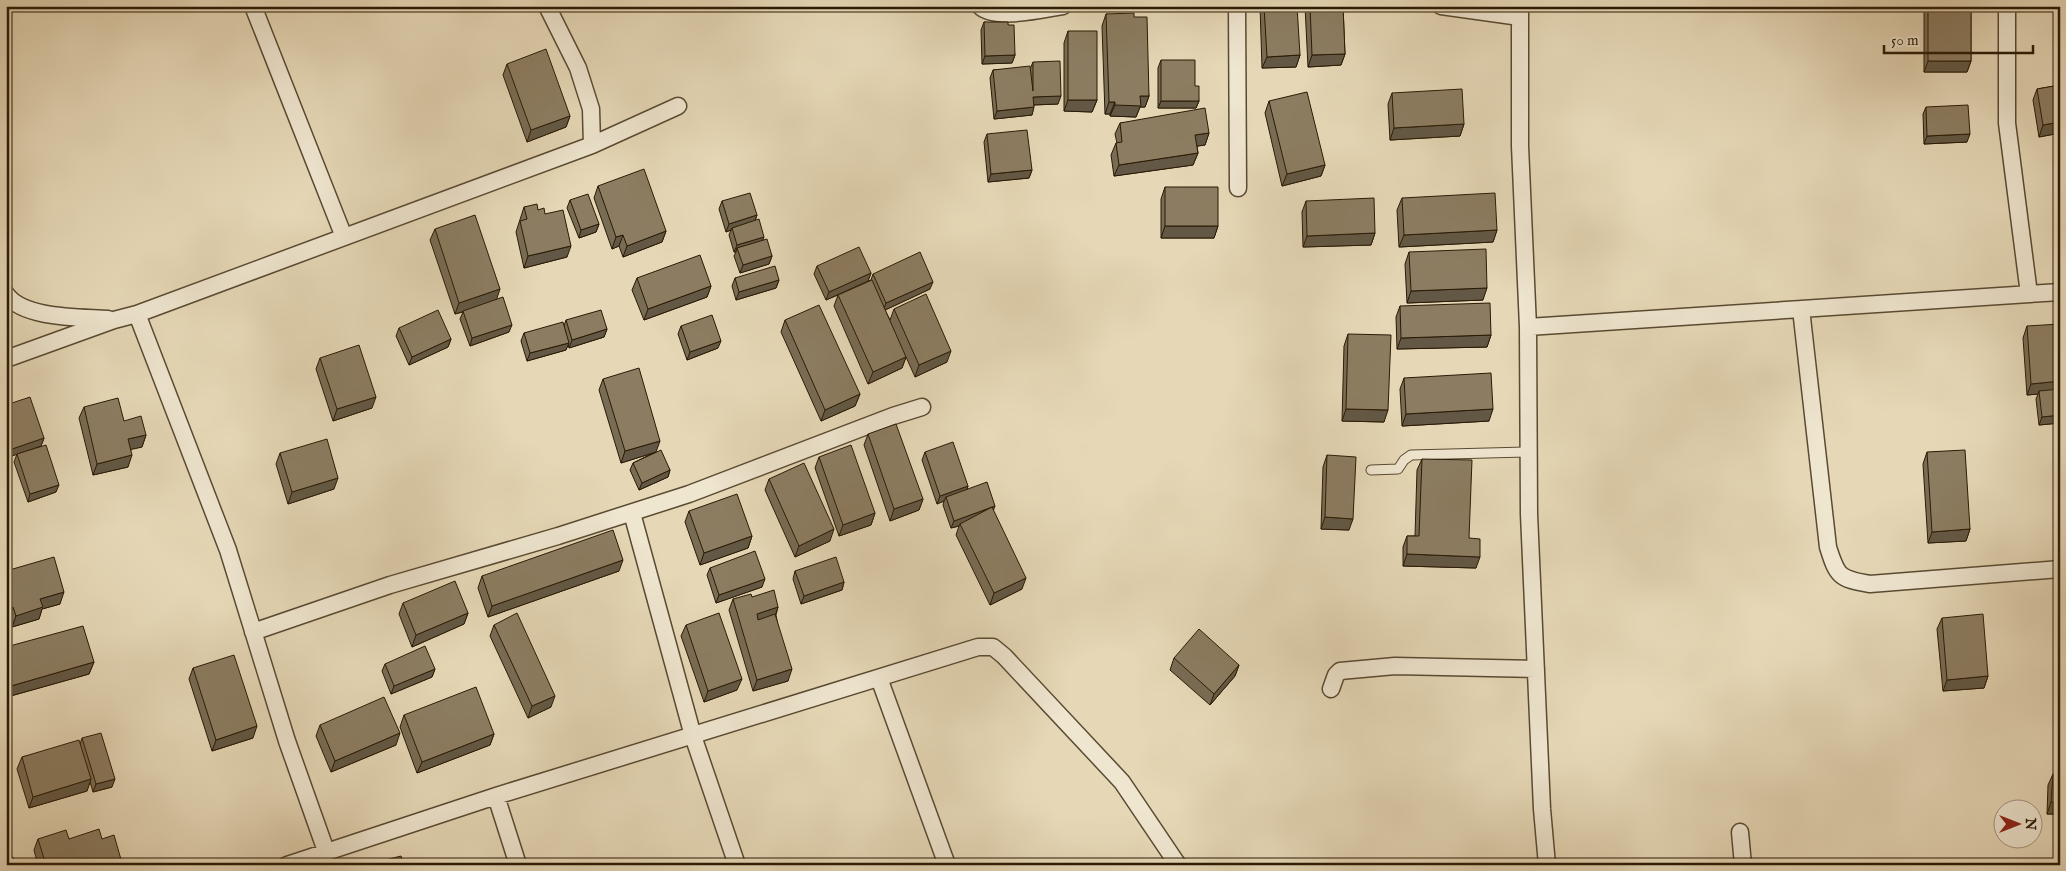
<svg xmlns="http://www.w3.org/2000/svg" width="2066" height="871" font-family="'IM FELL English',serif">
<rect width="100%" height="100%" fill="#e6d8b7"/>
<filter id="stains"><feTurbulence type="fractalNoise" baseFrequency=".004" numOctaves="4"/><feColorMatrix values="0 0 0 0 .2 0 0 0 0 .09 0 0 0 0 .02 0 0 0 .5 -.17"/></filter>
<radialGradient id="worn" r=".72"><stop offset=".6" stop-color="#630" stop-opacity="0"/><stop offset="1" stop-color="#630" stop-opacity=".3"/></radialGradient>
<g fill="none" stroke-linecap="round" stroke-linejoin="round">
<defs>
<path id="service" d="M1371,470l27,-1 6,-9 7,-5 117,-3"/>
<path id="minor" d="M253,6l91,231
M547,6l31,62 13,41 1,36
M980,6c14,15 64,3 83,0
M1237,6l1,182
M1441,6l79,11
M1520,6v140l8,181 1,187 13,295 5,56
M2007,6v117l22,171
M6,294c17,25 74,23 102,25
M1801,309l27,238c9,29 11,32 42,37l190,-15
M137,314l91,236 59,191 39,110
M1528,327l532,-35
M6,359l108,-39 23,-6 455,-169 86,-39
M632,513l61,223 44,129
M253,632l137,-47 168,-49 131,-42 204,-78 29,-9
M879,678l68,187
M1331,689l5,-14 4,-4 55,-5 141,3
M496,796l22,69
M1740,832l3,33
M6,863l1,2
M287,865l209,-69 482,-149h15l11,9 118,126 56,83"/>
</defs>
<use href="#service" stroke="#594a32" stroke-width="11"/>
<use href="#minor" stroke="#594a32" stroke-width="19"/>
<use href="#service" stroke="#efe6d0" stroke-width="9"/>
<use href="#minor" stroke="#efe6d0" stroke-width="16"/>
</g>
<path fill="#786c54" stroke="#2a1a05" d="M1260,6h4l36,49 -4,12 -34,1z
M1305,6h38l2,48 -4,11 -33,2z
M1924,6h47v55l-4,11h-43z
M1106,14l28,3 15,79 -4,11h-5l-4,10 -26,-1v-2h-5l-3,-88z
M984,22l24,3 7,30 -3,8 -30,1 -1,-34z
M1068,31l29,69 -5,12 -28,-1v-68z
M1161,60l34,26 4,15 -3,7h-38v-40z
M1033,62l25,42 -24,1 -2,10 -38,4 -4,-41 3,-8 37,-1z
M507,64l63,52 -4,11 -39,15 -24,-67z
M2060,85v48l-21,4 -6,-37 4,-11z
M1392,93l72,31 -4,12 -70,4 -2,-36z
M1269,101l56,64 -4,11 -39,10 -17,-73z
M1926,107l41,35 -43,2 -1,-30z
M1120,123l89,10 -4,12 -8,1 1,7 -5,12 -79,11 -3,-21 5,-12h1l-2,-9z
M987,134l45,36 -3,8 -41,4 -4,-40z
M598,186l68,45 -4,11 -39,15 -4,-11 -7,3 -18,-51z
M1165,187l53,39 -4,12h-53v-39z
M1402,198l95,32 -4,12 -94,5 -2,-37z
M570,200l29,24 -3,8 -17,6 -12,-30z
M722,201l35,14 -2,6 8,19 9,16 -3,8 -29,9 -6,-17 2,-4h-2l-5,-17 2,-5 -5,2 -7,-23z
M1306,201l69,32 -4,12 -68,2 -1,-35z
M524,207l14,3 7,4 22,43 -43,11 -8,-36z
M435,229l61,71 13,32 -39,14 -10,-27 3,-7 -8,2 -25,-74z
M1409,252l74,48 -76,3 -2,-39z
M817,266l54,7 -3,8 3,-1 2,-6 57,15 -45,21 5,10 4,-11 53,53 -32,15 -9,-20 -4,11 -34,16 -34,-78 4,-11 -12,5 -12,-26z
M637,278l74,8 -4,11 -63,23 -12,-30z
M735,278l44,2 -3,8 -40,12 -4,-14z
M1400,306l91,29 -4,12 -90,2 -1,-32z
M566,320l41,9 -3,8 -35,11 -1,-4 -2,6 -39,11 -6,-20 3,-8 40,-7z
M785,320l75,74 -5,12 -34,15 -40,-89z
M681,326l37,22 -31,12 -9,-26z
M2027,326l33,97 -21,2 -3,-26 2,-5 -11,1 -4,-57z
M399,328l52,11 -3,8 -39,18 -13,-29z
M1348,334l36,88 -42,-1 2,-75z
M320,358l52,50 -39,13 -17,-52z
M1404,378l85,43 -87,5 -2,-37z
M603,379l53,73 14,18 -2,7 -29,13 -9,-20 3,-7 20,-10 -32,10 -22,-73z
M6,405l38,33 -3,8 15,46 -28,10 -14,-40 3,-8 -8,3 -3,-8z
M84,407l40,14 22,14 -4,12 -11,2 -3,18 -35,8 -14,-57z
M868,434l55,65 -4,11 -29,11 -26,-76z
M925,452l43,34 -1,3 26,22 29,78 -32,16 -34,-70 3,-9 -8,2 -8,-23 1,-4 -7,3 -15,-44z
M1927,452l43,77 -4,12 -38,2 -5,-79z
M280,453l54,36 -46,15 -12,-40z
M1327,455l22,75 -28,-1 2,-62z
M819,457l56,56 -4,12 -32,11 -24,-68z
M1422,459l47,79 7,30 -73,-2v-19l4,-11h8l2,-66z
M769,479l61,62 -35,16 -30,-67z
M689,511l63,25 -4,12 -48,17 -15,-43z
M710,568l52,19 -46,16 -9,-28z
M6,571l54,33 -18,5 -3,10 -27,8 -3,-8 -3,1z
M619,571l-131,46 -10,-29 4,-12z
M795,571l49,11 -2,8 -41,14 -8,-25z
M752,597l26,10 -2,8 12,66 -35,10 -24,-81 4,-11z
M403,603l65,10 -4,11 -52,23 -13,-33z
M1942,618l46,58 -4,12 -41,3 -6,-62z
M494,625l57,82 -23,11 -38,-82z
M686,625l51,65 -33,12 -23,-66z
M6,647l88,15 -5,12 -82,23 -1,-2z
M1174,658l65,7 -4,11 -25,29 -40,-35z
M385,664l50,5 -3,8 -41,17 -9,-23z
M193,668l60,70 -41,13 -23,-72z
M404,715l90,19 -4,11 -73,28 -17,-46z
M320,725l76,20 -65,27 -15,-36z
M82,738l30,49 -19,5 -3,-10 -3,9 -58,17 -12,-39 5,-12 58,-13z
M2053,774l7,40h-13l1,-29z
M38,839h64l20,24 -1,2h-83l-4,-15z"/>
<path fill="#625845" stroke="#2a1a05" d="M1345,54l-4,11 -33,2 4,-12z
M1015,55l-3,8 -30,1 3,-8z
M1300,55l-4,12 -34,1 5,-11z
M1928,61h43l-4,11h-43z
M1061,96l-3,8 -28,1 3,-8z
M1140,96h9l-4,11h-5l-4,10 -26,-1 5,-11z
M1068,100h29l-5,12 -28,-1z
M1161,101h38l-3,7h-38z
M1109,102h6l-5,12h-5z
M1034,107l-2,8 -38,4 3,-8z
M570,116l-4,11 -39,15 4,-12z
M2060,122v11l-21,4 4,-12z
M1464,124l-4,12 -70,4 4,-12z
M1209,133l-4,12 -14,2 4,-12z
M1970,134l-3,8 -43,2 3,-8z
M1198,153l-5,12 -79,11 5,-11z
M1325,165l-4,11 -39,10 5,-12z
M1032,170l-3,8 -41,4 3,-8z
M757,215l-3,8 -22,5 -1,2 -5,2 3,-8z
M599,224l-3,8 -17,6 2,-8z
M1165,226h53l-4,12h-53z
M1497,230l-4,12 -94,5 5,-12z
M666,231l-4,11 -39,15 4,-11z
M1375,233l-4,12 -68,2 4,-11z
M623,235l-4,11 -7,3 4,-12z
M764,237l-3,8 -24,3 -1,4h-2l3,-7z
M571,246l-4,11 -43,11 4,-12z
M772,256l-3,8 -29,9 3,-8z
M871,273l-3,8 -42,19 3,-8z
M779,280l-3,8 -40,12 3,-8z
M933,282l-3,7 -47,22 3,-8z
M711,286l-4,11 -63,23 4,-11z
M1487,288l-4,12 -76,3 4,-12z
M500,289l-4,12 -41,13 4,-11z
M512,325l-3,7 -39,14 2,-8z
M607,329l-3,8 -35,11 3,-8z
M1491,335l-4,12 -90,2 4,-11z
M451,339l-3,8 -39,18 3,-8z
M721,341l-3,7 -31,12 3,-8z
M569,343l-3,7 -39,11 3,-8z
M951,351l-4,11 -32,15 4,-12z
M906,357l-4,11 -34,16 5,-12z
M2060,381v11l-21,-1 -1,3 -11,1 4,-11z
M860,394l-5,12 -34,15 4,-11z
M376,397l-4,11 -39,13 4,-12z
M1346,409l42,1 -4,12 -42,-1z
M1493,409l-4,12 -87,5 4,-12z
M2060,415v8l-21,2 3,-8z
M146,435l-4,12 -18,4 4,-12z
M44,438l-3,8 -32,11 3,-8z
M660,441l-4,11 -35,11 4,-12z
M132,455l-4,12 -35,8 4,-11z
M670,470l-2,7 -29,13 3,-7z
M338,478l-4,11 -46,15 4,-12z
M59,485l-3,7 -28,10 2,-8z
M968,486l-2,7 -20,4 -2,4 -7,3 3,-8z
M923,499l-4,11 -29,11 4,-12z
M995,506l-3,8 -32,10 -1,2 -8,2 3,-7z
M875,513l-4,12 -32,11 4,-11z
M1325,517l28,2 -4,11 -28,-1z
M834,529l-4,12 -35,16 4,-11z
M1970,529l-4,12 -38,2 4,-11z
M752,536l-4,12 -48,17 4,-12z
M1407,554l73,3 -4,11 -73,-2z
M623,560l-4,11 -131,46 4,-11z
M1026,578l-4,11 -32,16 4,-12z
M765,579l-3,8 -46,16 3,-8z
M844,582l-2,8 -41,14 3,-8z
M64,592l-4,12 -18,5 -3,10 -27,8 4,-11 24,-17z
M13,607l-4,12 -3,1v-10z
M778,607l-4,12 -21,6 4,-11z
M468,613l-4,11 -52,23 4,-12z
M94,662l-5,12 -82,23 4,-11z
M1239,665l-4,11 -25,29 4,-11z
M435,669l-3,8 -41,17 3,-8z
M792,669l-4,12 -35,10 4,-11z
M1988,676l-4,12 -41,3 4,-11z
M742,679l-5,11 -33,12 4,-11z
M555,696l-4,11 -23,11 4,-12z
M257,726l-4,12 -41,13 4,-11z
M400,733l-4,12 -65,27 4,-11z
M494,734l-4,11 -73,28 5,-11z
M91,779l-4,12 -58,17 4,-11z
M115,779l-3,8 -19,5 3,-8z
M2051,802l9,1v11h-13z"/>
<path fill="#8c7d62" stroke="#2a1a05" d="M1264,6h33l3,49 -33,2z
M1310,6h33l2,48 -33,1z
M1928,6h43v55h-43z
M1134,13v4h13l2,79h-9l1,10 -26,-1v-3h-6l-3,-88z
M984,22h24v3h6l1,30 -30,1z
M1068,31h29v69h-29z
M546,49l24,67 -39,14 -24,-66z
M1161,60h34v26h4v15h-38z
M1060,61l1,35 -28,1 1,10 -37,4 -4,-41 37,-4 3,25v-29z
M2060,85v37l-17,3 -6,-36z
M1462,89l2,35 -70,4 -2,-35z
M1307,92l18,73 -38,9 -18,-73z
M1968,105l2,29 -43,2 -1,-29z
M1205,108l4,25 -14,2 3,18 -79,12 -3,-22 6,-1 -2,-19z
M1027,130l5,40 -41,4 -4,-40z
M644,169l22,62 -39,15 -4,-11 -7,2 -18,-51z
M1165,187h53v39h-53z
M750,193l7,22 -28,9 -7,-23z
M1495,193l2,37 -93,5 -2,-37z
M588,194l11,30 -18,6 -11,-30z
M1374,198l1,35 -68,3 -1,-35z
M537,204l1,6 6,-2 1,6 18,-4 8,36 -43,10 -8,-35 7,-2 -3,-12z
M475,215l25,74 -41,14 -24,-74z
M759,219l5,18 -27,8 -5,-17z
M767,239l5,17 -29,9 -6,-17z
M859,247l12,26 -42,19 -12,-26z
M1486,249l1,39 -76,3 -2,-39z
M920,252l13,30 -47,21 -13,-29z
M700,255l11,31 -63,23 -11,-31z
M775,266l4,14 -40,12 -4,-14z
M872,280l34,77 -33,15 -35,-77z
M926,294l25,57 -32,14 -25,-56z
M503,297l9,28 -40,13 -9,-27z
M1490,303l1,32 -90,3 -1,-32z
M819,305l41,89 -35,16 -40,-90z
M438,310l13,29 -39,18 -13,-29z
M601,310l6,19 -35,11 -6,-20z
M712,315l9,26 -31,11 -9,-26z
M563,322l6,21 -39,10 -6,-20z
M2060,324v57l-29,3 -4,-58z
M1348,334l43,1 -3,75 -42,-1z
M359,345l17,52 -39,12 -17,-51z
M639,368l21,73 -35,10 -22,-72z
M1491,373l2,36 -87,5 -2,-36z
M2060,389v26l-18,2 -3,-26z
M30,397l14,41 -32,11 -6,-16v-28z
M118,398l6,23 17,-5 5,19 -18,4 4,16 -35,9 -13,-57z
M896,424l27,75 -29,10 -26,-75z
M327,439l11,39 -46,14 -12,-39z
M953,442l15,44 -28,10 -15,-44z
M46,445l13,40 -29,9 -13,-40z
M851,445l24,68 -32,12 -24,-68z
M661,450l9,20 -28,13 -9,-20z
M1965,450l5,79 -38,3 -5,-80z
M1327,455l29,2 -3,62 -28,-2z
M1422,459l50,1 -3,78 11,1v18l-73,-3v-18h12z
M804,463l30,66 -35,17 -30,-67z
M987,482l8,24 -41,15 -8,-24z
M737,494l15,42 -48,17 -15,-42z
M992,507l34,71 -32,15 -34,-69z
M613,530l10,30 -131,46 -10,-30z
M755,551l10,28 -46,16 -9,-27z
M54,557l10,35 -24,7 3,8 -27,9 -3,-9 -7,3v-39z
M836,557l8,25 -40,14 -9,-25z
M455,581l13,32 -52,22 -13,-32z
M774,590l4,17 -21,7 1,6 17,-6 17,55 -35,11 -24,-81 18,-5 1,3z
M517,613l38,83 -23,10 -38,-81z
M719,613l23,66 -34,12 -22,-66z
M1983,614l5,62 -41,4 -5,-62z
M83,626l11,36 -83,24 -5,-18v-21z
M1199,629l40,36 -25,29 -40,-36z
M425,646l10,23 -41,17 -9,-22z
M234,655l23,71 -41,14 -23,-72z
M476,687l18,47 -72,28 -18,-47z
M384,697l16,36 -65,28 -15,-36z
M101,733l14,46 -19,5 -14,-46z
M79,740l12,39 -58,18 -11,-40z
M2053,774h7v29l-9,-1z
M99,829l3,10 12,-4 8,28 -7,2h-69l-8,-26 28,-9 3,9z
M401,856l3,9h-38z"/>
<rect width="2066" height="871" fill="none" stroke="#e6d8b7" stroke-width="25"/>
<rect x="8" y="8" width="2051" height="856" fill="none" stroke="#2a1a05" stroke-width="2.5"/>
<rect x="12" y="12" width="2041" height="846" fill="none" stroke="#2a1a05"/>
<g transform="translate(2018 824) rotate(90)"><circle r="24" fill="#efe6d0" stroke="#a0947f"/>
<path d="M0-4L9 19L0 12L-9 19Z" fill="#8f2418"/>
<text y="-8" font-size="14" font-weight="bold" text-anchor="middle" fill="#2a1a05">N</text>
</g>
<path d="M1884 45v8h149v-8" fill="none" stroke="#2a1a05" stroke-width="2.5"/>
<text x="1891" y="45" font-size="15" fill="#2a1a05" stroke="#efe6d0" stroke-width="4" paint-order="stroke">50 m</text>
<rect width="100%" height="100%" filter="url(#stains)"/>
<rect width="100%" height="100%" fill="url(#worn)"/>
</svg>
